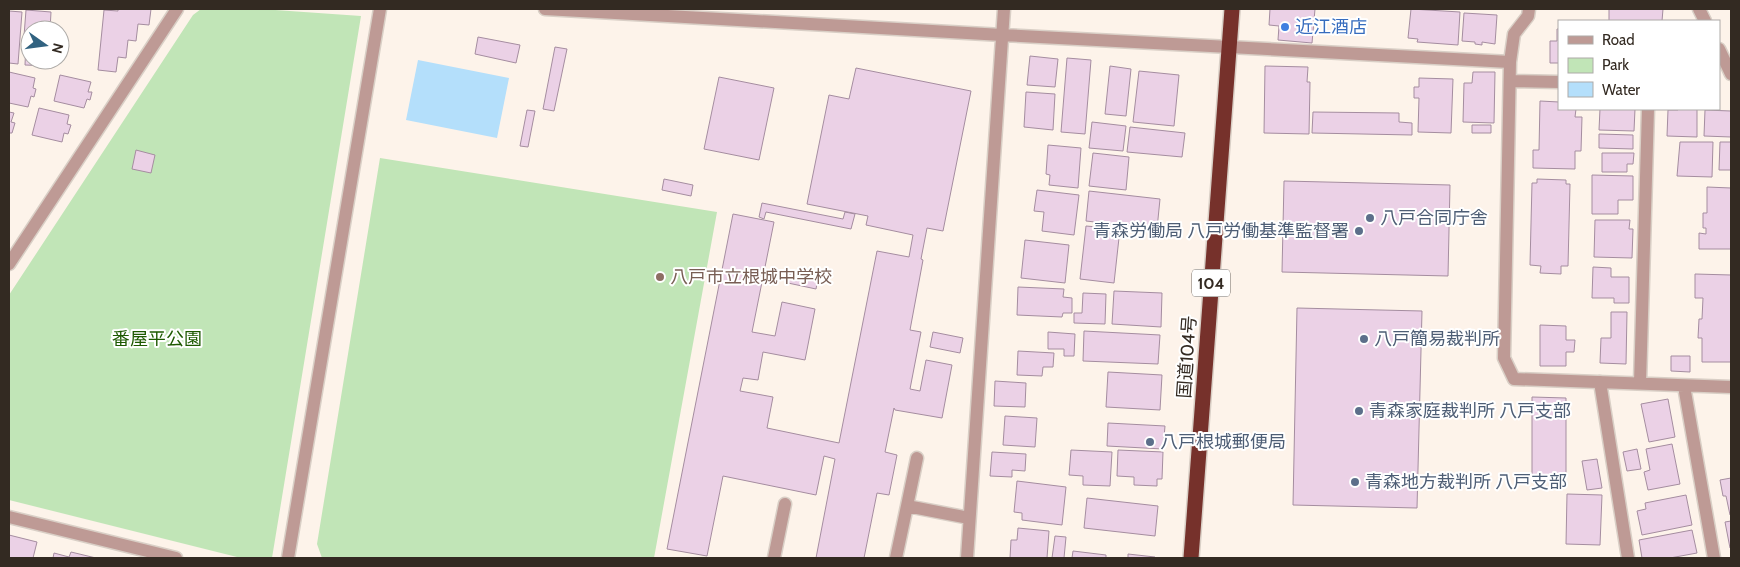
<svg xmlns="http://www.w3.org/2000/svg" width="1740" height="567" font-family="Cabin,'Noto Sans JP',sans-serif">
<rect width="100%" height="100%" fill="#fdf3ea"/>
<path fill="#c1e5b7" d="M201,9h60l100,7 -89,542h-31l-232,-58v-205l184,-280z
M380,158l337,54 -63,346h-332l-5,-14z"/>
<path fill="#b4dffb" d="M418,60l91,18 -12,60 -91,-18z"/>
<path fill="#ebd1e6" stroke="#a58da0" d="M118,9h33l-2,16 -11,-1 -2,17 -8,-1 -2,18 -8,-1 -2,15 -18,-2 6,-60 14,1z
M1270,9h45l-3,34 -34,-3 1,-14 -10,-1z
M1411,9l49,3 -2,33 -41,-3 1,-3 -10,-1z
M1609,9h54l-1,12h-53z
M26,10l25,2 -1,18h-20v7l-6,-1z
M9,11l13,1 -4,52 -9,-1z
M1464,13l33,2 -2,29 -13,-2v3l-7,-1v-2l-13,-1z
M1557,29h2v34h-9v-22h7z
M478,37l42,8 -4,18 -41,-9z
M26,42h4v18h21l-1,6 -25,-1z
M555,47l12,2 -13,62 -11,-2z
M1030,56l28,3 -3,28 -28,-2z
M1067,58l24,2 -6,74 -24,-2z
M1110,66l21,3 -5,47 -21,-2z
M1265,66l43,1 -1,15h3l-1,52 -45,-1z
M856,68l115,23 -28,140 -16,-3 -6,31 2,1 -13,70 11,2 -11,57 10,2 6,-31 26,5 -10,53 -47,-8 -1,-2 -9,44 12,3 -8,40 -12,-2 -13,65h-48l19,-99 -11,-3 -8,39 -93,-19 -16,80 -40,-7 66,-335 41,8 -22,110 23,4 7,-34 33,7 -10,51 -42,-8 -5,28 -15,-2 -3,13 33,6 -6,31 72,15 38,-192 32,6 4,-22 -47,-10 2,-9 -61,-12 22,-109 20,4z
M1139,71l40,4 -5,51 -41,-4z
M9,72l26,6 -2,10 3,1 -2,8 -3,-1 -3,11 -19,-4z
M1473,72h22l-1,51 -31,-1 1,-39h8z
M60,75l31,7 -3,10h4l-2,8 -3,-1 -3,9 -30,-7z
M719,77l55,11 -15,72 -55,-11z
M1419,78l34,1 -2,54 -33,-1 1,-34h-5v-11h5z
M1026,92l29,2 -2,36 -29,-3z
M1540,101l19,1v7h17l-1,8h7l-1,34h-6v18l-42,-1v-18h6z
M39,108l30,7 -2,9 4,1 -3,9 -4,-1 -2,9 -30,-7z
M1600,109h35l-1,22 -35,-1z
M1678,109h19v28l-30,-1 1,-26h10z
M527,110l8,1 -7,36 -8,-1z
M1705,110l26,1v26l-27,-1z
M9,112l5,1 -3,9 4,1 -3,10h-3z
M1313,112l86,1v9l13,1v12l-100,-2z
M1092,122l34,4 -3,25 -34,-3z
M1472,125h19v8h-19z
M1130,127l55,6 -3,24 -55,-5z
M1599,134l34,1v14l-34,-1z
M1680,142h33l-1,35 -35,-1z
M1720,142h11v28h-12z
M1048,145l33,3 -3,40 -29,-3 1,-10 -4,-1z
M136,150l19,5 -4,18 -19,-4z
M1093,153l36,4 -3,33 -37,-4z
M1602,153h32l-1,11h-6v8h-25z
M1592,175l41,1v24h-15v14h-26z
M664,179l29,6 -2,11 -29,-6z
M1537,179l29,1v4h4l-2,82h-7v8l-21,-1 1,-7 -11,-1 2,-82h5z
M1284,181l166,4 -2,91 -166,-4z
M1707,187l24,1v61h-32v-16l7,1v-6h-3v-15h4z
M1037,190l42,5 -5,40 -32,-4 2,-19 -10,-1z
M1089,191l71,8 -3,30 -71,-8z
M762,203l81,16 2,-7 10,2 -4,15 -85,-17 -2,7 -5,-2z
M1595,220h35l-1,9h4l-1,29 -38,-1z
M1086,226l34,3 -6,54 -34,-4z
M1025,240l44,5 -4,38 -44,-5z
M1593,267l18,1v9h18v26h-15v-5h-22z
M790,273l28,5 -2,11 -28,-6z
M1695,274l36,1v87h-29v-24h-4l1,-19h3l1,-21h-8z
M1018,287l46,2 -1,8 9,1v15h-9l-1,4 -45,-2z
M1114,291l48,2 -1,34 -49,-3z
M1083,293l23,1 -1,30 -31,-1v-10h8z
M1297,308l125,3 -5,197 -124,-3z
M1611,312h16l-1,52 -26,-1 1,-25h10z
M1540,325l26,1v14h9l-1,12h-8v14h-26z
M1084,331l76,4 -2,29 -75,-3z
M933,332l30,6 -3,15 -30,-6z
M1048,332l27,2 -1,22h-10v-7h-16z
M1018,351l36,2 -1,14h-10l-1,9 -25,-1z
M1671,356h19v16l-19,-1z
M1108,372l54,3 -2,35 -54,-3z
M995,381l31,2 -1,24 -31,-1z
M1532,397l34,1v77h-34z
M1668,399l7,38 -26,5 -8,-38z
M1005,416l32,2 -2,29 -32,-2z
M1108,423l57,3 -2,23 -56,-3z
M1672,444l8,40 -32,6 -4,-18 6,-2 -4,-21z
M1637,449l4,20 -14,2 -4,-19z
M1071,450l41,2 -2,34 -27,-1v-9l-14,-1z
M1118,450l45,2 -1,27h-5v7l-23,-1v-8l-17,-1z
M992,452l34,2 -1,17 -13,-1v7l-22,-1z
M1597,459l5,29 -15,2 -5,-29z
M1731,478v37h-1l-4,-19h-3l-3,-16z
M1017,481l49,6 -4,38 -40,-5v-7l-8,-1z
M1567,494l35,1 -2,50 -34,-1z
M1686,495l6,30 -50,10 -5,-24 9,-2 -1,-6z
M1087,498l71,8 -3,30 -71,-8z
M1731,521v27h-1l-5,-26z
M1018,528l31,3 -2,27h-37l1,-18h6z
M1692,530l5,23 -27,5h-28l-3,-18z
M9,535l28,7 -4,16h-24z
M1055,536l11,1 -2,21h-12z
M1073,551l33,4v3h-34z
M71,552l25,6h-43l1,-5 15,4z
M1128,554l27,3v1h-27z"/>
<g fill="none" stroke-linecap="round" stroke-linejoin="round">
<defs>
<path id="minor" d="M545,9l457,26 508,27
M1529,9l-1,7 -14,18 -4,28 -6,296 10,21 217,8
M1699,9l6,12
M1719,49l12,25
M1510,81l49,1
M9,264l168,-255
M1600,382l28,176
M1640,383l8,-274
M1684,386l30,172
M917,458l-10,48 62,12
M9,517l167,41
M288,558l92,-549
M774,558l11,-54
M896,558l11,-52
M967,558l37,-549"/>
<path id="highway" d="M1191,558l41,-549"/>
</defs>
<use href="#minor" stroke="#d9cfc6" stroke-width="15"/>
<use href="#highway" stroke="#d9cfc6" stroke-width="18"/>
<use href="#minor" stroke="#be9a95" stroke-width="12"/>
<use href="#highway" stroke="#76312b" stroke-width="15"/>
</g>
<circle fill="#3f7fe0" stroke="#fff" stroke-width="2" cx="1285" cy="27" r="5"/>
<g fill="#5c6f8a" stroke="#fff" stroke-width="2">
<circle cx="1370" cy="218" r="5"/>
<circle cx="1359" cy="231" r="5"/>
<circle cx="1364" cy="339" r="5"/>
<circle cx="1359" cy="411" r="5"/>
<circle cx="1150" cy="442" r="5"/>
<circle cx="1355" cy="482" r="5"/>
</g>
<circle fill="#8d6e63" stroke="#fff" stroke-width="2" cx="660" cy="277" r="5"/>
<g text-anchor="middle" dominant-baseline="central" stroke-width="4" stroke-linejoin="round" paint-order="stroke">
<rect fill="#fff" stroke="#706a64" stroke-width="1" x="1192" y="269.5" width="38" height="27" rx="4"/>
<g font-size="16" font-weight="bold" fill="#332a22">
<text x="1211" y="283">104</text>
</g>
<g font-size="18" fill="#366cbe" stroke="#fff" text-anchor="start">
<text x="1295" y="27">近江酒店</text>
</g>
<g font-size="18" fill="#4e5e75" stroke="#fff" text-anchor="start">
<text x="1380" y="218">八戸合同庁舎</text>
<text x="1349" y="231" text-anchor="end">青森労働局 八戸労働基準監督署</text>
<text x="1374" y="339">八戸簡易裁判所</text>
<text x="1369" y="411">青森家庭裁判所 八戸支部</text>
<text x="1160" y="442">八戸根城郵便局</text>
<text x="1365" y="482">青森地方裁判所 八戸支部</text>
</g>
<g font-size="18" fill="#785e54" stroke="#fff" text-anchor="start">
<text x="670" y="277">八戸市立根城中学校</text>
</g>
<g font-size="18" fill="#1d5900" stroke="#fff">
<text x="157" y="339">番屋平公園</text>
</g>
<g font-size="18" fill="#332a22" stroke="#fff">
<text transform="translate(1187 357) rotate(-86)">国道104号</text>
</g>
</g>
<rect width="1740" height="567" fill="none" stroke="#332a22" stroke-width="20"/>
<rect x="1558" y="20" width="162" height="90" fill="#ffffff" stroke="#adaaa7"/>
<rect x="1568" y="36" width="25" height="8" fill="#be9a95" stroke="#adaaa7"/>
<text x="1602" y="45" font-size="15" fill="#332a22">Road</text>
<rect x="1568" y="58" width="25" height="15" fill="#c1e5b7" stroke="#adaaa7"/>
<text x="1602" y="70" font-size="15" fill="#332a22">Park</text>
<rect x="1568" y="82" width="25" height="15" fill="#b4dffb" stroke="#adaaa7"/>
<text x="1602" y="95" font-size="15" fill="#332a22">Water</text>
<g transform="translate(45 45) rotate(104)"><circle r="24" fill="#ffffff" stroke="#adaaa7"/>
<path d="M0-4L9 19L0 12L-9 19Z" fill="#316280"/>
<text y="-8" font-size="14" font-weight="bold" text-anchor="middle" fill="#332a22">N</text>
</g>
</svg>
